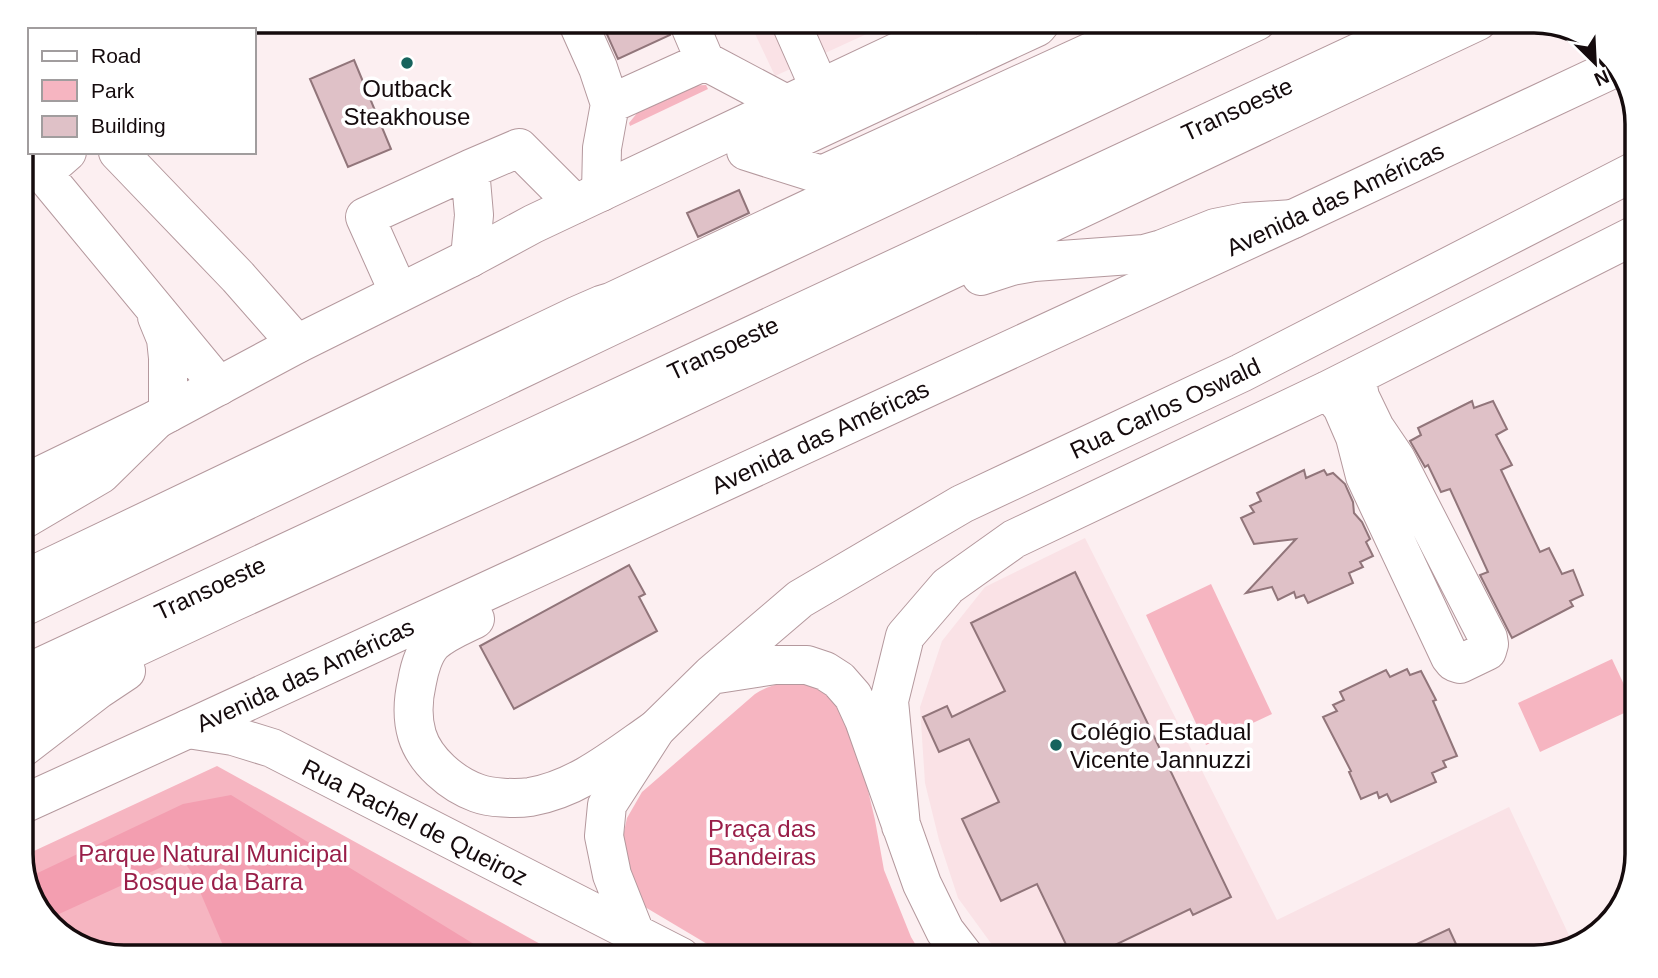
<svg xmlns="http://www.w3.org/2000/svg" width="1658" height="978" font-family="Arial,sans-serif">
<rect width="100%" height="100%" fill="#fceff1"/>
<path fill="#fae2e6" d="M749,21h146l-120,55z
M1085,538l192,382 232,-113 65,139 -40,11h-533l-43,-59 -19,-58 -14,-57 -5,-76 22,-66 43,-54z"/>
<path fill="#f6b5c1" d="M706,85l2,4 -78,37 -1,-3 13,-16 43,-21z
M1211,584l61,130 -66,31 -60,-130z
M1612,659l23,49 -95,44 -22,-49z
M803,681l24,7 23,26 25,106 9,50 27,67 12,20h-194l-84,-50 -14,-19 -9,-47 5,-23 15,-26 113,-98c15,-10 30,-12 48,-13z
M217,766l347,191h-440l-52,-14 -37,-37 -14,-49z"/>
<path fill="#f39eb0" d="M231,795l264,162h-267l-36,-84 -7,-10 -10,-2 -127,58 -13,-13 -8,-28 156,-74z"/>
<path fill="#dfc1c7" stroke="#91757a" stroke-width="2" d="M601,21h66l3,14 -52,24z
M354,60l37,89 -43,18 -38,-88z
M739,190l10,23 -51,24 -11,-24z
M1472,401l2,7 19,-7 14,28 -11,6 16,30 -11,5 39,82 9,-4 13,26 11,-4 10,25 -13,6 3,5 -61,32 -32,-63 8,-3 -38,-83 -9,3 -13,-27 -3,2 -15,-26 11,-6 -3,-7z
M1304,470l2,8 18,-8 3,5 6,-2 12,11 8,18 1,11 8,9 8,17 -4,3 7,14 -13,6 3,5 -14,6 4,10 -45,20 -4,-8 -8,3 -2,-6 -16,8 -6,-13 -26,6 50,-54 -42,5 -13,-26 13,-6 -4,-6 11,-5 -4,-8z
M629,565l16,29 -6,3 18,34 -143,78 -34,-63z
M1075,572l156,325 -38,18 -3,-6 -100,48h-18l-35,-73 -36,17 -39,-82 37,-17 -30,-63 -30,13 -16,-35 24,-11 5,11 53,-26 -34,-68z
M1407,669l3,6 11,-4 15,29 -3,1 24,55 -14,5 3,6 -14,6 4,9 -45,20 -4,-8 -8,4 -2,-6 -16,7 -12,-27 2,-1 -28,-54 14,-6 -4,-6 11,-5 -4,-8 46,-22 4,7z
M1449,929l13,28h-73z"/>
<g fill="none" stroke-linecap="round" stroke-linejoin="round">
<defs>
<path id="minor" d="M577,21l21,47 12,36
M688,21l17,40
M790,21l30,68
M130,30l19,-9
M21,150l22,23 176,213
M746,151l76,24 332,-152 43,3
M748,151l38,-7 251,-117 5,-6
M118,152l120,125 59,67
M43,173l24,-21
M601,192l1,-44 8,-44 95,-43 81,43
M470,258l4,-43 -4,-46 49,-21 56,56
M399,293l-34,-76 105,-48
M157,317l9,22 2,19v55
M1328,390l14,17 13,30 10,39 85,181 4,5 6,2 27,-13 2,-7 -1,-6 -92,-179 -21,-31 -15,-31 -4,-21
M21,608l586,-280 650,-307
M711,675l89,-76 162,-95 279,-131 396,-203
M21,676l1405,-655
M188,729l45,7 39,12 409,209
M901,826l-12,-125 16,-65 43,-50 66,-47 314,-149 309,-156
M635,933l-23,-58 -8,-39 3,-31 49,-76 55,-54 64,-10h32l18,6 14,9 14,16 11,24 58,164 23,47 20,26"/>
<path id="major" d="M21,485l136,-66 140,-75 173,-86 63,-34 430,-203
M475,619c-14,7 -30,13 -42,24 -9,9 -14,27 -16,39 -4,17 -5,36 0,53 8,26 35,49 60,58 13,5 39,6 53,4 48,-8 87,-41 126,-68
M21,805l167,-76 1105,-510 324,-152"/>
<path id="highway" d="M981,276l31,-10 22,-4 110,-8 18,-5 53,-21 30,-6 48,-3
M21,521l80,-47 56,-55
M21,581l557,-266 23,-10 10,-3 597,-281
M21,701l212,-99 396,-180 849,-401
M21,749l78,-60 27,-18"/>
</defs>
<use href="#minor" stroke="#b4989d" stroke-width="40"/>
<use href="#major" stroke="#b4989d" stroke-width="40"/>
<use href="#highway" stroke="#b4989d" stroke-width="40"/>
<use href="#minor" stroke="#fff" stroke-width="38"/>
<use href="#major" stroke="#fff" stroke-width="38"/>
<use href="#highway" stroke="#fff" stroke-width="38"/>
</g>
<g fill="#17635d" stroke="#fff" stroke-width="2.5">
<circle cx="407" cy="63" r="7"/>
<circle cx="1056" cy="745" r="7"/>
</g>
<g text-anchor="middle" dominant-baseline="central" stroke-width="7" stroke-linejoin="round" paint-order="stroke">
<g font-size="24" fill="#150b0d" stroke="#fff">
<text x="407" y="88">Outback<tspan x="407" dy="28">Steakhouse</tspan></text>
<text x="1070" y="731" text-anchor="start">Colégio Estadual<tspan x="1070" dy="28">Vicente Jannuzzi</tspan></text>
</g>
<g font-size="24" fill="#150b0d" stroke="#fff">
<text transform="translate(1237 109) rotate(-25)">Transoeste</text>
<text transform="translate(1335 199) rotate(-25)">Avenida das Américas</text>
<text transform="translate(723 348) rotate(-25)">Transoeste</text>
<text transform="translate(1165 408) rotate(-25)">Rua Carlos Oswald</text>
<text transform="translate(820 437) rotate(-25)">Avenida das Américas</text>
<text transform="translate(210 588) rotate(-25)">Transoeste</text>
<text transform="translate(305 675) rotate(-25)">Avenida das Américas</text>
<text transform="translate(415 822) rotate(27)">Rua Rachel de Queiroz</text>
</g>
<g font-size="24" fill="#991e48" stroke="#fff">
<text x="762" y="828">Praça das<tspan x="762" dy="28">Bandeiras</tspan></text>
<text x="213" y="853">Parque Natural Municipal<tspan x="213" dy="28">Bosque da Barra</tspan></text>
</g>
</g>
<path d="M0 0H1658V978H0ZM124 33H1534A91 91 0 0 1 1625 124V854A91 91 0 0 1 1534 945H124A91 91 0 0 1 33 854V124A91 91 0 0 1 124 33Z" fill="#fff" fill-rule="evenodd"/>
<path fill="none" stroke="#150b0d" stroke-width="3.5" d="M124 33H1534A91 91 0 0 1 1625 124V854A91 91 0 0 1 1534 945H124A91 91 0 0 1 33 854V124A91 91 0 0 1 124 33Z"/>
<rect x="28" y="28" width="228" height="126" fill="#ffffff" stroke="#a19d9e" stroke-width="2"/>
<rect x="42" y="51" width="35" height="10" fill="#ffffff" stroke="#a19d9e" stroke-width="2"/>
<text x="91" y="63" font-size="21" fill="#150b0d">Road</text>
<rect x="42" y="80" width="35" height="21" fill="#f6b5c1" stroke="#a19d9e" stroke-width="2"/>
<text x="91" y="98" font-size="21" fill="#150b0d">Park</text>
<rect x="42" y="116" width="35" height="21" fill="#dfc1c7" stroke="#a19d9e" stroke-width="2"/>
<text x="91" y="133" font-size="21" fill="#150b0d">Building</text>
<g transform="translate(1595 63) rotate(156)" stroke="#ffffff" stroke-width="5" paint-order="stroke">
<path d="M0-5L12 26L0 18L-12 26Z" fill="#150b0d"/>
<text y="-10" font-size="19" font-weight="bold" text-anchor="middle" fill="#150b0d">N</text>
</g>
</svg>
